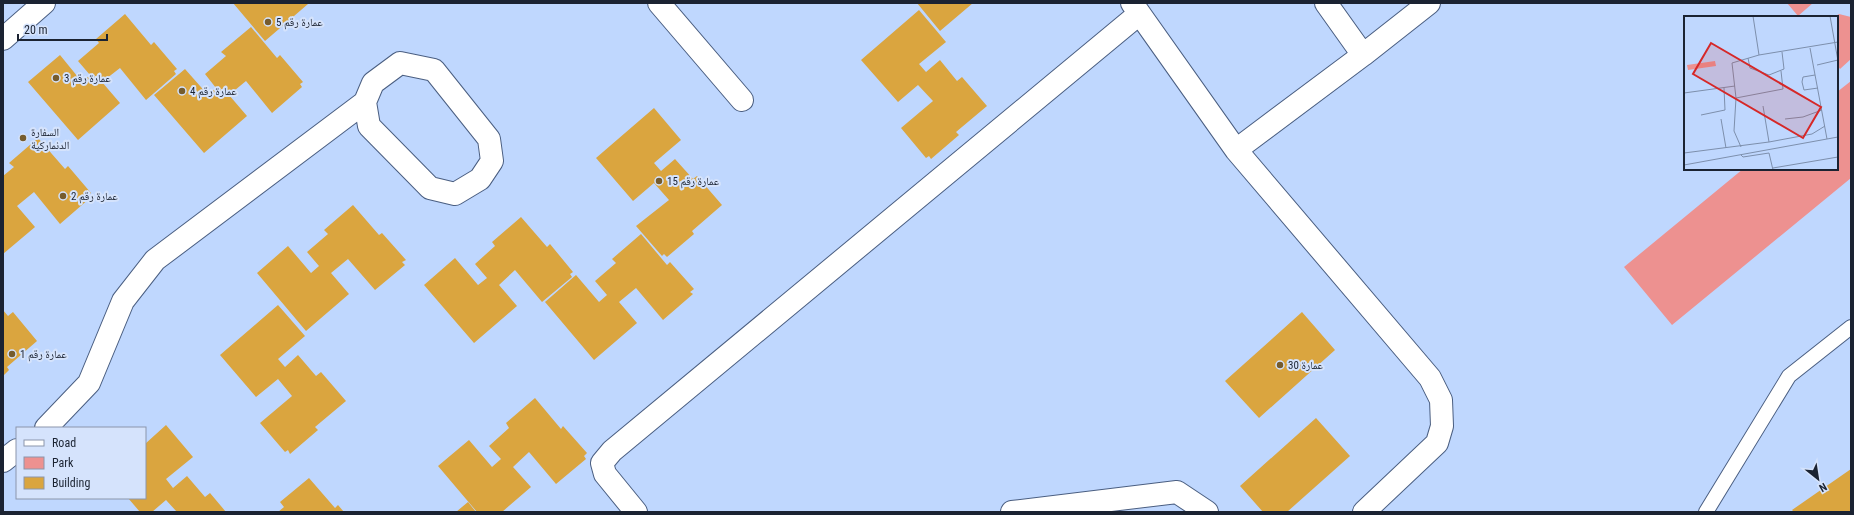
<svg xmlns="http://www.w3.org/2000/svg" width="1854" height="515" font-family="'Roboto Condensed','Noto Naskh Arabic',sans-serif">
<rect width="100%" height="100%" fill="#bfd7fe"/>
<path fill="#ed9190" d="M1787,3h26l-15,13z
M1839,14l12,3v42l-11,10 -3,-4v-48h-3z
M1851,81v97l-179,147 -48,-58 119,-98h94v-77z"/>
<path fill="#daa53f" d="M233,3h74l1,1 -43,37z
M917,3h56l-33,28z
M919,10l27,32 -27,22 7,8 14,-12 17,21 5,-4 25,29 -31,26 3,3 -28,24 -2,-3 -3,2 -25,-30 32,-27 -15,-16 -20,17 -37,-42z
M125,14l26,31 3,-3 23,27 -3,2 2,3 -30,26 -26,-32 -18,14 18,21 -42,37 -50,-58 32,-27 22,27 8,-7 -12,-14 21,-18 -3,-4z
M251,27l26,31 3,-3 23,27 -3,2 2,3 -30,26 -26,-32 -17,14 18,21 -43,37 -50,-58 31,-26 23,26 8,-7 -11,-14 21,-18 -5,-4z
M654,108l27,32 -27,23 7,8 14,-12 18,20 4,-3 25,29 -30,26 2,3 -27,23 -3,-3 -2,2 -26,-30 33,-26 -15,-17 -21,18 -37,-43z
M38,138l27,31 3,-3 23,27 -3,2 2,3 -30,26 -26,-32 -17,14 18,21 -32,27v-54l1,-1 -1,-23 11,-9 -5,-4z
M353,205l26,30 3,-2 24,27 -4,2 3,3 -30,25 -27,-31 -17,14 18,21 -43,37 -49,-58 31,-27 23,27 8,-7 -12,-14 21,-18 -4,-4z
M521,217l26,30 3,-3 23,28 -3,2 2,3 -30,25 -27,-32 -16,15 18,21 -43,37 -50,-58 31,-27 23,27 9,-7 -12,-14 20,-18 -3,-4z
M641,234l26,31 3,-3 24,27 -4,3 3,2 -30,26 -27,-32 -17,14 18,21 -43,37 -49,-58 31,-27 23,27 8,-7 -12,-14 21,-18 -4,-4z
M278,305l27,31 -27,23 7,8 13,-12 18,21 5,-4 25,29 -31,26 3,3 -28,24 -2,-4 -3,2 -25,-29 32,-27 -14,-17 -22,18 -36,-42z
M3,310l5,6 5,-4 24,29 -30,26 2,3 -6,6z
M1302,312l33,38 -76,68 -34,-37z
M535,398l26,31 2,-3 24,27 -3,3 2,3 -30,25 -27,-32 -16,15 18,20 -29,25h-25l-39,-46 31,-26 23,27 9,-8 -12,-13 20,-18 -3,-5z
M1316,418l34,38 -63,56h-24l-23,-26z
M166,425l27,32 -27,22 7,9 14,-12 18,21 5,-4 16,19h-49l-11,-12 -14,12h-12l-12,-14h17v-54z
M1851,469v43h-57l-2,-2z
M309,478l26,30 3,-3 6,7h-66l6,-5 -4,-5z
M468,502l8,10h-20z"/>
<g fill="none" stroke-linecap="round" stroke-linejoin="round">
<defs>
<path id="service" d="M1706,512l83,-136 62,-49"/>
<path id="minor" d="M659,3l83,97
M1132,3l104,147 194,228 11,22 1,26 -5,17 -73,69
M1326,3l37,52
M3,39l41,-36
M400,63l34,7 55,69 3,22 -12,18 -25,15 -25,-6 -61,-62 -4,-24 8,-19z
M1236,150l127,-95 66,-52
M46,428l43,-45 34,-82 32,-41 210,-158
M3,461l14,-11
M636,512l-31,-38 -3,-11 10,-12 527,-437
M1012,512l165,-20 30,20"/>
</defs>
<use href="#service" stroke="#4a5e81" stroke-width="16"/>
<use href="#minor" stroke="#4a5e81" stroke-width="24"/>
<use href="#service" stroke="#fff" stroke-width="14"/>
<use href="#minor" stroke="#fff" stroke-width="22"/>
</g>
<g fill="#765c2d" stroke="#d5e3fc" stroke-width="1.5">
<circle cx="268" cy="22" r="4"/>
<circle cx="56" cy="78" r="4"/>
<circle cx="182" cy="91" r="4"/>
<circle cx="23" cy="138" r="4"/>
<circle cx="659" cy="181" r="4"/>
<circle cx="63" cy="196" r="4"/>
<circle cx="12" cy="354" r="4"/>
<circle cx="1280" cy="365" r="4"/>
</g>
<g text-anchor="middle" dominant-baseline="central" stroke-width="4" stroke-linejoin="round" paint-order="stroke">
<g font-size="11" fill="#1b2332" stroke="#d5e3fc" text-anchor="start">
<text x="276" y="22">عمارة رقم 5</text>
<text x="64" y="78">عمارة رقم 3</text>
<text x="190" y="91">عمارة رقم 4</text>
<text x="31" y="132">السفارة<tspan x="31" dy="13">الدنماركية</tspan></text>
<text x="667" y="181">عمارة رقم 15</text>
<text x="71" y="196">عمارة رقم 2</text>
<text x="20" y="354">عمارة رقم 1</text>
<text x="1288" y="365">عمارة 30</text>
</g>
</g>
<g transform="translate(1684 16)">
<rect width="154" height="154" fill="#bfd7fe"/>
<path d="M31,45l1,5 -28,4 -1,-5z" fill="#ed9190"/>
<path fill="none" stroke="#7d8fac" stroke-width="1" d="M69,0l6,39M146,0l8,45M126,32l17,91M64,42l2,10 19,7 15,-6 -2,-17M133,49l21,-5M131,59l-12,2 -1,5 2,8 14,-2M0,77l51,-7M52,82l47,-9 -2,-18M79,90l6,36M17,99l24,-5 -1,-22M37,103l5,29M101,103l18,-2 19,-7M57,131l-7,-16 2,-33 -4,-35 27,-8 79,-13M0,137l85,-11 43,-8 13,-8M57,139l2,2 26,-4 4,17M0,149l154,-28M89,152l65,-11"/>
<path fill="#d62828" fill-opacity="0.15" stroke="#d62828" stroke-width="2" d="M27,27l110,64 -18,31 -110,-64z"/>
<rect width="154" height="154" fill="none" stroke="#1b2332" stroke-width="2"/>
</g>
<rect width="1854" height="515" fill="none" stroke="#1b2332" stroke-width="8"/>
<rect x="16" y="427" width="130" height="72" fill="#d5e3fc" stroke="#8b96ab"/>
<rect x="24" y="440" width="20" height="6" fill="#ffffff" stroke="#8b96ab"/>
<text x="52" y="447" font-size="12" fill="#1b2332">Road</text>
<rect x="24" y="457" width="20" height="12" fill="#ed9190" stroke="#8b96ab"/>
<text x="52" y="467" font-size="12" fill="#1b2332">Park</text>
<rect x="24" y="477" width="20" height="12" fill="#daa53f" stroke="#8b96ab"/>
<text x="52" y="487" font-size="12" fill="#1b2332">Building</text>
<g transform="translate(1818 479) rotate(150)" stroke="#d5e3fc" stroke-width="3" paint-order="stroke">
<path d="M0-3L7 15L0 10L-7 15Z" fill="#1b2332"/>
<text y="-6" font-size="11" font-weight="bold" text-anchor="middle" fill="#1b2332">N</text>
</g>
<path d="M18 34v6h89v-6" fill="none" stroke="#1b2332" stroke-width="2"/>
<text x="24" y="34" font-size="12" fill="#1b2332" stroke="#d5e3fc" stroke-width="3" paint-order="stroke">20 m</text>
</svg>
